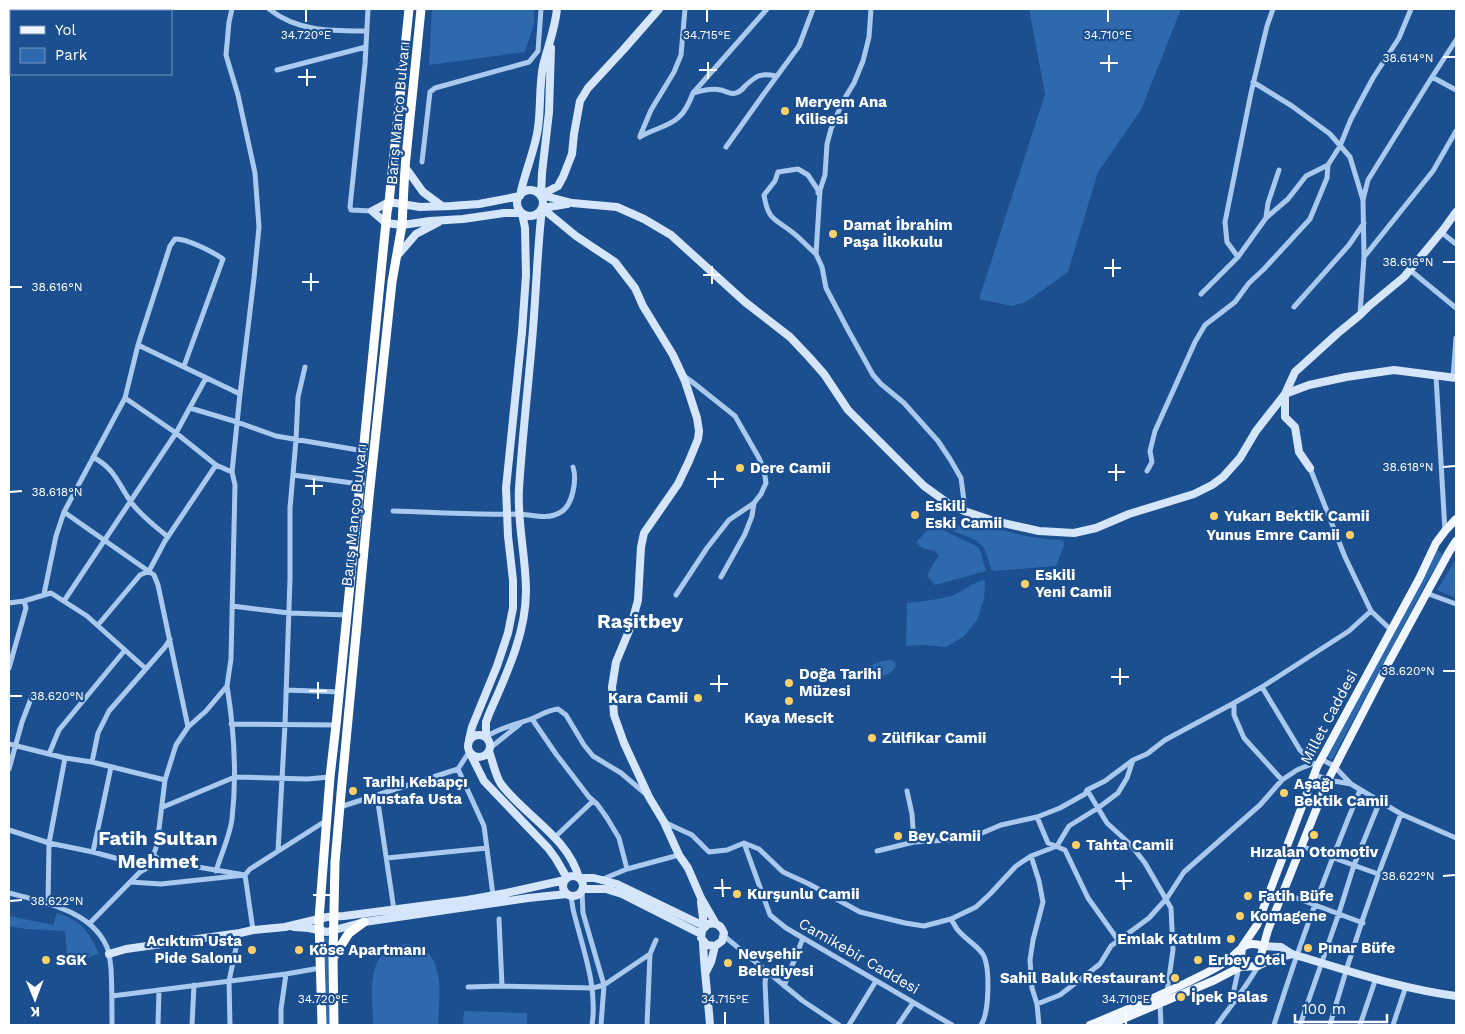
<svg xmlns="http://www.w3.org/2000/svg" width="1465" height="1034" font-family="'Work Sans',sans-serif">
<rect width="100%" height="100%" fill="#1b4f8f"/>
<path fill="#2e69ad" d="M432,9h102v15l-9,28 -96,13z
M1029,9h152l-40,101 -43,62 -30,100 -42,30 -14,4 -33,-7 66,-205z
M969,519c29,11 61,20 93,21l2,2v3l-8,21 -62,5 -3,-2c-2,-7 -4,-16 -8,-22 -9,-13 -32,-11 -40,-25l2,-2h3l16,8z
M935,522l6,7 37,18 3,6 5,18 -51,14 -8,-9 6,-12 6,-8 -4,-5 -13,-3 -6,-6z
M1437,550l2,1 4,4 -17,28 -94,177 -5,-3z
M1456,559v39l-19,-8z
M984,580l1,2 -1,17 -7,21 -14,17 -17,10 -21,-2 -19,1 1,-43c15,-2 30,-3 44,-7 12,-4 22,-14 33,-16z
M890,660l5,2 1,4c-8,14 -27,12 -41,12l1,-7 26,-10z
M57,913c28,10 28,15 42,40l-31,14 -3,-36 -39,-2 -17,-3v-10l44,9z
M322,937l8,1 -1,87h-5z
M406,944c42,4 33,51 32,81h-65c0,-30 -10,-77 33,-81z
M464,1011l63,2v12h-64z"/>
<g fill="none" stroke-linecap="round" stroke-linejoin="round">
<path stroke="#a9c9ee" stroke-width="5" d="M269,9c29,23 63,22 98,22
M368,9l-3,55 -15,143 1,3 21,1
M871,9l-2,28 -6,24 -9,22 -11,18 -12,28 -4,15 -2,31 -5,15 -4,64 6,13 4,21 21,40 26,47 8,9 23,19 34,38 12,18 11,19 3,23v10
M277,70l89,-23
M1432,77l24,-37
M1253,82l39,24 38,28 20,23 13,43
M694,93c9,-3 17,-5 27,-3 5,1 9,5 15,3 3,-1 7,-4 9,-7 12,-11 15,-13 31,-10
M640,136l11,-26 23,-38 7,-17 4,-46
M640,137c12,-8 29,-10 39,-20 7,-6 11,-16 14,-24l74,-84
M726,147l37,-52 36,-49 14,-37
M422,162l8,-70 5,-4 94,-26 9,-11 3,-42
M1266,217l2,-14 11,-33
M1441,232l15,12
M816,254c-8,-7 -16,-16 -24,-22 -18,-14 -24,-12 -28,-37l11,-14 3,-9 20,-3 10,6 10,15v3
M1238,257l-11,-15 -2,-20 26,-129 16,-67 6,-17
M1364,257l69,-86 23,-40
M1410,270l46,38
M1201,294l37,-37 28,-39 22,-19 18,-23 22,-11 12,-19 11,-27 22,-41 26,-40 12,-29
M1294,307l55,-62 15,-22
M1360,314l4,-57 -1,-57 5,-20 64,-103 24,13
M138,345l102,49
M684,376l7,5 44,35 24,42 5,12 2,13 -5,11 -7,9 -2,13 -7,18 -24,43
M1436,376l9,155
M1453,378l3,-40
M125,398l51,35 40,32 16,7
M190,408l47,14 39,14 88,15
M93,457c23,13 24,25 38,45 9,13 24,24 37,35
M1310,468l35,89 26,54 20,19
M1147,471l5,-9 -2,-11 5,-20 40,-89 10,-17 30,-23 14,-19 15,-14 46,-50 17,-41 1,-13
M293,475l67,9
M393,511c41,1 82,4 123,3 16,0 30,7 45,-2 12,-7 16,-33 12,-45
M64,512l90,63 4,10 30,142
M1426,593l30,11
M44,594l12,-58 8,-24 61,-114 13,-53 32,-99 5,-7c11,-1 38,13 48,20l-39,107
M676,595l31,-47 22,-28 25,-17
M64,601l112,-168 30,-55
M9,603l15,-2 27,-8 36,23 58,52
M232,606l57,7 58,2
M98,625l42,-50 9,-4 16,-30 51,-76
M9,668l17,-60 -2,-7
M1262,687l38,63 15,15
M286,690l54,2
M1234,703v12l10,23 38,42
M532,719l24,35 33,43 8,7 10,14 12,20 8,31
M231,724l105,1
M486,737c15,-10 29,-12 45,-18 10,-4 17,-9 27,-10l8,6 18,30 9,11 28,17 26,22
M9,744l56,14 27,4 73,18
M490,748l30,-24
M49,754l10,-24 66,-80
M1321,759l13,7 17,18 50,30 55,24
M92,762l6,-29 11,-22 56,-64 5,-8
M9,769l13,-47 10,-26
M458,769l26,57 9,69
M1314,774l14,6 23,4
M1087,790l20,33 23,21 15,19 26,45 2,42 -6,42
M907,791l5,23 2,28
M377,796l17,114
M163,807l72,-30 72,2 23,-2
M340,807l118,-38 11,-17
M1037,817l11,26 17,7 23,48 30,42
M664,822l28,13 17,17 18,-2 17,-7 15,6 24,23 26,12 51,28 45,11 19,3 27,-7 25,-12 14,-13 26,-28 15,-10 26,-10 12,-20 29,-18 20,-15 9,-15 6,-18
M9,830l40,13 44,9 55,15
M554,838l39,-37
M744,843l26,72 16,13 166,97
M1301,846l77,28
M278,851l7,-126 5,-146v-71l6,-68 2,-43 7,-30
M877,851l37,-9 35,-2 26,-4 26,-11 36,-8 23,-9 25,-14 2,-4 18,-9 28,-21 14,-6 18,-14 69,-37 28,-16 87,-56 22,-20
M93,852l18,-85
M153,855l9,6 83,14 8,55
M1031,856l8,25 4,21 -10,38 -3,20 2,28 5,16 2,21
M387,858l100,-10
M216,871c5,-16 14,-36 16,-52 5,-44 2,-90 -5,-133
M603,879l24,-10 52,-14
M130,882l31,2 84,-9 5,-6 77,-49
M582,892l1,21 21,72 -3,40
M9,893c36,9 88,19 100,60 1,5 1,10 2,15 1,19 1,38 1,57
M1283,893l80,30
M571,896l2,13c9,38 25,77 19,116
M48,904l1,-61 16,-85
M499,919l3,67
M951,919c2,3 4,7 6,10 7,9 18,15 25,24 9,12 7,61 -1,72
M89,924l51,-52 9,-5 8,-22 8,-65 11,-35 12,-18 18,-16 21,-25 4,-27 4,-174 -3,-13 8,-78 14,-116 5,-51 -4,-54 -17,-78 -12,-40 3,-33 3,-13
M724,936l79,65 36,24
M767,972l-2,10 2,43
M784,986l19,-48
M468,987l34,-1 91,2 11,-3 46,-31
M112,996l174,-22
M1231,1003l8,-36
M1037,1004l23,-9 40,-31 11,-18 38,-28 18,-20 17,-26 76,-67 22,-25 15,-10 17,-7
M1160,1004l1,21
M158,1025l1,-35
M192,1025l2,-40
M230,1025l-1,-44 7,-33 4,-15
M281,1025v-16l5,-35 34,-6
M647,1025l3,-71 6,-14
M849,1025l27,-44
M898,1025l15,-22
M1217,1025c14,-20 29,-37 41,-59
M1274,1025c25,-80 54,-158 86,-235
M1300,1025l39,-112 15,-48 26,-64
M1330,1025c20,-71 44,-142 71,-211
M1360,1025l16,-47
M1393,1025l13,-39"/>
<path stroke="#d6e6fa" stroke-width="8" d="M405,167l18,25 19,14
M517 203a13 13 0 1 1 26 0a13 13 0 1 1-26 0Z
M541,195l31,8 45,4 27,12 27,16 74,67 45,35 19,20 15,17 24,36 76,76 25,18 15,7 30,10 45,10 35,2 22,-5 33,-14 65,-20 18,-9 11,-8 17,-19 16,-27 29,-37 24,-9 37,-8 48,-7 62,8
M541,195l17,-9 5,-9 9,-23 2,-20 6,-33 8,-13 36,-39 35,-40
M541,195l1,-22 7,-61 2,-64
M542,208l34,28 39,26 20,26 8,18 30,49 12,26 12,37 2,13 -1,8 -9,22 -11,23 -34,49 -3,14 -3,53 -7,26 -15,36 -4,25 2,28 10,28 25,54 15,25 15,33 9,13 13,30 15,26
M542,208l25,-4
M397,256l19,-22 23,-12
M1310,468l-11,-16 -4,-25 -10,-10v-23l10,-22 43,-39 22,-18 9,-9 35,-29 39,-47 13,-18
M468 746a11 11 0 1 1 22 0a11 11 0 1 1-22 0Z
M486,737v-15l3,-8c17,-39 37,-80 37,-123 0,-34 -9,-68 -7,-102 3,-50 9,-99 13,-148 4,-44 5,-89 10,-133
M469,740l3,-13 25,-61 11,-33 5,-25v-28l-5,-44 -2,-48 16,-156 4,-57 -1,-47 -3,-15h-18l-41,6 -33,2 -28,4 -16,-2 -14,-12 17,-9 31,5 31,-1 28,-2 41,-8c4,-23 15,-45 18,-68 3,-21 1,-42 5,-62 5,-20 12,-37 14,-57
M489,751c4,11 6,24 12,33 24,32 67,53 78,94h15l23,6 87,42
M471,755l13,26 64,67 8,11 11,19
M563 886a10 10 0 1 1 20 0a10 10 0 1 1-20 0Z
M583,889h23l16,5 79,40
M701,902l3,24
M294,927l15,1 18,4 37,-10 164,-24 39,-4
M703,942c1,27 5,56 7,83
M1263,946l18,1 11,7c54,16 109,35 164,42
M109,954l17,-5 114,-16 13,-3 32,-3 42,-10 17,-1 123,-16 39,-7 59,-13
M1258,966l14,-7 20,-5
M706,972l5,-10 4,-16 7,-5 2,-8c-3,-8 -8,-11 -16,-9l-6,6 -1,8 6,7 8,1"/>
<path stroke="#f0f6ff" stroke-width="8" d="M1240,967l2,-20 15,-22 60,-158 102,-188 17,-36 9,-12 11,-12
M1090,1025c32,-13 64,-27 96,-42 14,-7 28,-13 41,-22 13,-9 16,-22 36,-15
M1109,1025l106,-45 25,-13 18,-1 10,-36 60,-150 62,-120 59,-108 7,-11"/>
<path stroke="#fff" stroke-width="9" d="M333,958l16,-25 15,-11
M322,1025l-3,-106 11,-142 6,-52 51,-513 2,-10 20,-193
M334,1025l-1,-67 2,-96 6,-68 28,-297 23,-215 10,-57 3,-58 16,-158"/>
</g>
<path fill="none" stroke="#fff" stroke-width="2" d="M306,10v12M707,10v12M1108,10v12M1109,55v17M1443,57h12M708,62v17M1100,63h18M307,69v17M699,70h18M298,77h18M1113,259v18M1443,262h12M712,266v18M1104,268h17M311,273v18M703,275h17M302,282h17M10,287h12M1116,464v17M1443,467l12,-1M715,471v17M1108,472h17M314,478v17M707,479h17M305,486h18M10,492l12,-1M1120,668v17M1443,671h12M719,675v17M1111,677h18M318,682v17M710,684h18M309,691h18M10,696h12M1123,872l1,18M1443,876l12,-1M722,879l1,18M1115,881h17M321,886l1,18M714,888h17M313,895h17M10,901l12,-1M323,1012l1,12M725,1012v12M1126,1012v12"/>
<g fill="#ffd166" stroke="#1b4f8f" stroke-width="2">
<circle cx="785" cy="111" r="5"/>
<circle cx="833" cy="234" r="5"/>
<circle cx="740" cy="468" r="5"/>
<circle cx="915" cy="515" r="5"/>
<circle cx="1214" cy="516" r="5"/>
<circle cx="1350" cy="535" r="5"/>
<circle cx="1025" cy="584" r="5"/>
<circle cx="789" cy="683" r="5"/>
<circle cx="698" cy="698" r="5"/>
<circle cx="789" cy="701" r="5"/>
<circle cx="872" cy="738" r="5"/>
<circle cx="353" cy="791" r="5"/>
<circle cx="1284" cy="793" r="5"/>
<circle cx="1314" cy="835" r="5"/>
<circle cx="898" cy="836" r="5"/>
<circle cx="1076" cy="845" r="5"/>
<circle cx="737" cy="894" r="5"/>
<circle cx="1248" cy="896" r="5"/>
<circle cx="1240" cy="916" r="5"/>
<circle cx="1231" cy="939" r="5"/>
<circle cx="1308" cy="948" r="5"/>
<circle cx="252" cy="950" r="5"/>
<circle cx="299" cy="950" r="5"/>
<circle cx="46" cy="960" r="5"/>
<circle cx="1198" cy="960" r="5"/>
<circle cx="728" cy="963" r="5"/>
<circle cx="1175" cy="978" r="5"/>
<circle cx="1181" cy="997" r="5"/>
</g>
<g text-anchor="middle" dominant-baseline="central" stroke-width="4.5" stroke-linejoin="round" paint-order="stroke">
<g font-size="15" font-weight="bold" fill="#fff" stroke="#1b4f8f" text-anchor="start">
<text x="795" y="102">Meryem Ana<tspan x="795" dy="17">Kilisesi</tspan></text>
<text x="843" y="225">Damat İbrahim<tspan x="843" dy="17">Paşa İlkokulu</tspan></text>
<text x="750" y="468">Dere Camii</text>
<text x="925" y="506">Eskili<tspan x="925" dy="17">Eski Camii</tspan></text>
<text x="1224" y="516">Yukarı Bektik Camii</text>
<text x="1340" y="535" text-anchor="end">Yunus Emre Camii</text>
<text x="1035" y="575">Eskili<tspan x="1035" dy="17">Yeni Camii</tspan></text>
<text x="799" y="674">Doğa Tarihi<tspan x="799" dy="17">Müzesi</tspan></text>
<text x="688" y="698" text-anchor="end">Kara Camii</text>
<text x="789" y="718" text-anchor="middle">Kaya Mescit</text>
<text x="882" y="738">Zülfikar Camii</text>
<text x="363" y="782">Tarihi Kebapçı<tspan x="363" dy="17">Mustafa Usta</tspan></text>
<text x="1294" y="784">Aşağı<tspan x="1294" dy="17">Bektik Camii</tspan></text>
<text x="908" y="836">Bey Camii</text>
<text x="1086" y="845">Tahta Camii</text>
<text x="1314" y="852" text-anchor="middle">Hızalan Otomotiv</text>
<text x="747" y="894">Kurşunlu Camii</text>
<text x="1258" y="896">Fatih Büfe</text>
<text x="1250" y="916">Komagene</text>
<text x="1221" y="939" text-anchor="end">Emlak Katılım</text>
<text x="242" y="941" text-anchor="end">Acıktım Usta<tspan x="242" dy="17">Pide Salonu</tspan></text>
<text x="1318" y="948">Pınar Büfe</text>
<text x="309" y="950">Köse Apartmanı</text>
<text x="738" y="954">Nevşehir<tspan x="738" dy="17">Belediyesi</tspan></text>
<text x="56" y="960">SGK</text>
<text x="1208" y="960">Erbey Otel</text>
<text x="1165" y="978" text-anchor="end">Sahil Balık Restaurant</text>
<text x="1191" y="997">İpek Palas</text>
</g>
<g font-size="15" fill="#fff" stroke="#1b4f8f">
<text transform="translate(398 113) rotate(-85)">Barış Manço Bulvarı</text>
<text transform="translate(354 515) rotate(-84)">Barış Manço Bulvarı</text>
<text transform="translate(1329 717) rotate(-62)">Millet Caddesi</text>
<text transform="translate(859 956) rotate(30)">Camikebir Caddesi</text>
</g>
<g font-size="20" font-weight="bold" fill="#fff" stroke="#1b4f8f">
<text x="640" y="621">Raşitbey</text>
<text x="158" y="838">Fatih Sultan<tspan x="158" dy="23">Mehmet</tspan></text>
</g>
</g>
<g font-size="12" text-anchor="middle" fill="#fff" stroke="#1b4f8f" stroke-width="4.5" stroke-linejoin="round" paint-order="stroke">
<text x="306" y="39">34.720°E</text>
<text x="707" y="39">34.715°E</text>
<text x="1108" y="39">34.710°E</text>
<text x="1408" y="62">38.614°N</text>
<text x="1408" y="266">38.616°N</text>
<text x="57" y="291">38.616°N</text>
<text x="1408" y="471">38.618°N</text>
<text x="57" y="496">38.618°N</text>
<text x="1408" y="675">38.620°N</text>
<text x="57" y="700">38.620°N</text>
<text x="1408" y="880">38.622°N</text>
<text x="57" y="905">38.622°N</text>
<text x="323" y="1003">34.720°E</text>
<text x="725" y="1003">34.715°E</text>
<text x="1126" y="1003">34.710°E</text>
</g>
<rect width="1465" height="1034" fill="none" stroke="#ffffff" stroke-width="20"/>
<rect x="10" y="10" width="162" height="65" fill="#1b4f8f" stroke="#7695bc"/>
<rect x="20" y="26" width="25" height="8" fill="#f0f6ff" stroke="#7695bc"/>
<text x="55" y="35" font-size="15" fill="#ffffff">Yol</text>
<rect x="20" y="48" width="25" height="15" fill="#2e69ad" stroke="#7695bc"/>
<text x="55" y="60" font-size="15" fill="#ffffff">Park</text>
<g transform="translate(35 999) rotate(179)" stroke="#1b4f8f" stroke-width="4" paint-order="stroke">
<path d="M0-4L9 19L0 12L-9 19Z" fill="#ffffff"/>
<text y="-8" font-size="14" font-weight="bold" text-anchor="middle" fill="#ffffff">K</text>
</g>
<path d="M1295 1014v8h92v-8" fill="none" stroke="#ffffff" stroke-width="2.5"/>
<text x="1302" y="1014" font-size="15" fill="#ffffff" stroke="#1b4f8f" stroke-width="4" paint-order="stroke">100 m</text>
</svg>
